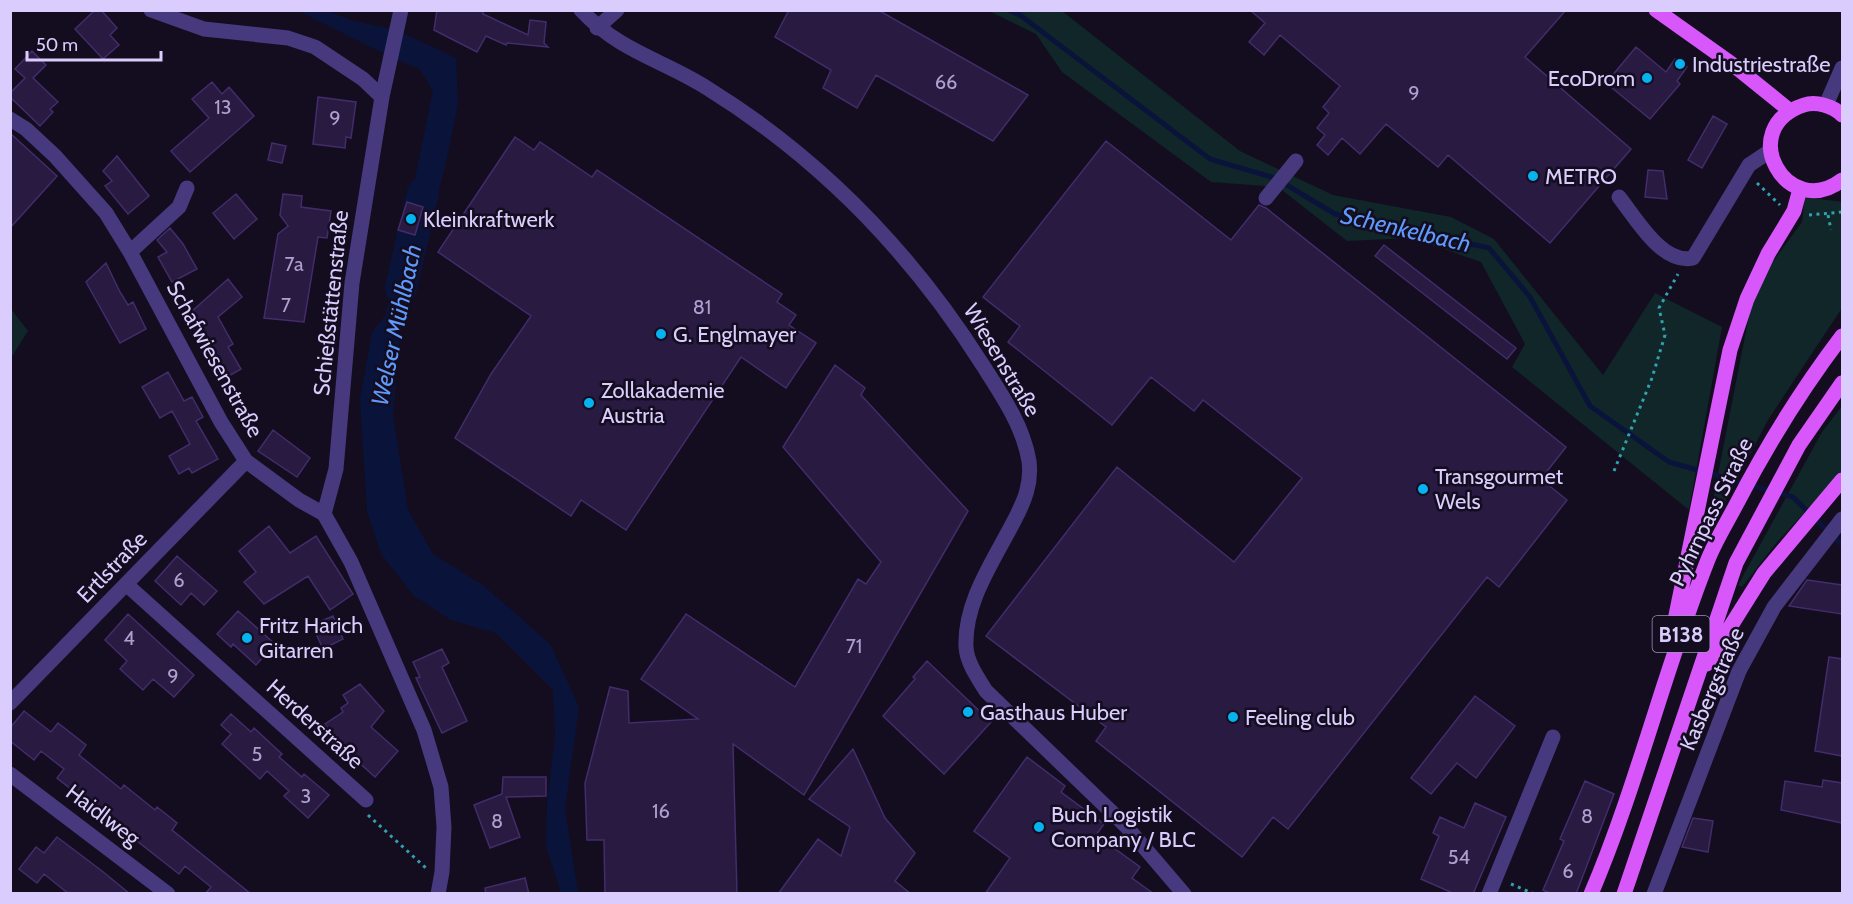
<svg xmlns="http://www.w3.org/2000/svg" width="1853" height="904" font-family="Cabin,sans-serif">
<rect width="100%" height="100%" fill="#130d1f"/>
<path fill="#102629" d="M989,11h73l178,140 93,44 118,22 43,22 109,136 52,-82 67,34 -33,183 -177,-143 13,-23 -44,-82 -69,-24 -65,3 -69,-54 -67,-5 -149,-110 -26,-38z
M1805,197l37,5v106l-74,112 -63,120 45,-229 19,-44 33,-45z
M11,309l17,22 -17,27z
M1842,406v67l-65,69 -35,45 -4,-2 84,-153z"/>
<path fill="#0a143b" d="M299,11h29l26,10 42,9 60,28 2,45 -13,64 -45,168 -7,81 15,94 25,44 51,32 66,58 29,63 -14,102 13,84h-17l-15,-47 1,-43 8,-67 -2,-46 -57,-57 -45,-13 -38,-25 -32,-41 -14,-43 -7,-113 12,-66 13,-16 18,-71 7,1 10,-40 -6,-8 2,-25 17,-82 -13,-22 -25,-10z"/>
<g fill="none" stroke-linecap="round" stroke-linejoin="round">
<path stroke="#0a143b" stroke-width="5" d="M1008,10l12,5 190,144 65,19 60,36 154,34 41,49 60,109 79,56 124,35 49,48"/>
<path stroke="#0a143b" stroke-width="32" d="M401,288l22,-95"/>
</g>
<path fill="#281a40" stroke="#432c6b" stroke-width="1.5" d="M95,10h6l16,18 -7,7 9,10 -16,14 -28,-30z
M437,10h46v4l45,21 2,-15 16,2 -2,21 4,4 -41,-4 -1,2 -20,-9 -9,16 -43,-22z
M789,10h89l150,85 -35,46 -117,-66 -19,33 -34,-20 8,-18 -56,-33z
M1250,10h316l-41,47 106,92 -81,94 -102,-88 -10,12 -52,-43 -26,30 -18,-16 -14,17 -11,-10 8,-10 -8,-7 12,-15 -6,-6 17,-21 -60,-51 -16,20 -15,-13 16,-19z
M1636,47l30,25 9,-13 12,8 -10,14 3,3 -30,35 -44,-36z
M32,51l14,14 -13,13 25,24 -8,7 3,3 -13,14 -30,-29v-4l15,-15 -10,-9z
M212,82l10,12 7,-7 25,29 -64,56 -19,-21 38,-33 -17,-19z
M318,97l38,5 -5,36 -5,-1 -1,11 -32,-4z
M1713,116l14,8 -25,44 -14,-8z
M10,133l47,43 -47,52z
M515,137l19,13 6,-8 52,35 5,-7 185,124 -5,8 19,13 -7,10 27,18 -30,45 -45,-31 -115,173 -45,-30 -10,16 -116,-78 36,-64 40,-58 -93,-64z
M1106,141l125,99 28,-35 7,3 300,239 -25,32 26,21 -68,87 -12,-10 -199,252 -15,-12 -31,40 -146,-116 10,-14 -120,-91 131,-169 117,95 68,-84 -99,-78 -9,11 -43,-34 -39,48 -104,-83 12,-16 -37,-29z
M272,143l14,3 -4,17 -14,-3z
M117,156l32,40 -21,18 -23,-28 7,-5 -9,-10z
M1648,170l15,1 4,28 -22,-2z
M236,194l21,25 -23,20 -21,-26z
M283,194l19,2 -1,11 30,4 -4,27 -9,-1 -14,85 -40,-4 14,-84 10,-8 -8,-11z
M407,202l16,5 -8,28 -17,-5z
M170,228l13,16 14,25 -25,13 -14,-25 9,-5 -10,-12z
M1384,245l132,103 -9,11 -132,-103z
M106,263l14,29 8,13 5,-3 13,27 -26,14 -34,-61z
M228,279l14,18 -24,20 15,27 -5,3 13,22 -19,11 -28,-52 3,-1 -7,-14z
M835,365l30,23 -4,7 107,116 -164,284 -71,-51 4,150h-132l-1,-54h-17l-2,-57 25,-96 18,4 1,32 69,-4 -57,-40 45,-65 109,73 63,-108 8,5 15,-22 -98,-115z
M168,372l16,29 8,-4 11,20 -7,4 22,38 -26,14 -3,-5 -10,6 -10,-18 21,-12 -18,-33 -12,7 -18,-31z
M273,430l37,28 -13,19 -39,-26z
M269,526l21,27 26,-17 37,58 -23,16 -22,-34 -44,28 -20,-22 12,-10 -17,-21z
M177,556l40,35 -13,14 -13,-12 -10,12 -26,-24z
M1807,580l35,5v29l-53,-8z
M238,611l37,33 -19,21 -23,-21 -2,3 -14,-13z
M128,614l66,61 -20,22 -21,-18 -10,11 -23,-21 7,-8 -22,-21z
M333,616l10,23 -20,10 -11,-24z
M442,649l7,14 -7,4 25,54 -25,12 -26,-55 4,-1 -7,-15z
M1829,657l13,2v97l-27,-5z
M927,661l64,61 -47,52 -61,-58 32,-37 -2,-2z
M360,684l24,27 -13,16 27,24 -23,26 -30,-27 -2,3 -15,-14 5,-4 -8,-11 18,-12 -2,-4 7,-5 -5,-8z
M1475,696l40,30 -39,52 -19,-15 -26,31 -20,-16z
M24,711l27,21 7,-9 28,22 -7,10 42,34 3,-4 31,25 2,-3 20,16 -5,7 79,64h-46l6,-7 -26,-21 -6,8 -122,-96 7,-9 -23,-18 -7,9 -24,-19v-13z
M231,714l20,18 3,-4 28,26 -3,3 23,20 2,-3 25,21 -21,23 -24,-22 5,-5 -22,-20 -7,8 -38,-35 9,-10 -10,-9z
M853,749l32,69 30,35 -20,28 16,13h-133l40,-55 23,17 9,-29 -41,-28z
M1027,757l38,29 -4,6 43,32 -8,11 44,32 -8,11 22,16h-169l25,-36 -36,-27z
M503,777h43v19l-40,1 14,40 -30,11 -16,-43 28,-11z
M1823,780l19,3v40l-61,-13 4,-29 37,6z
M1585,781l29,13 -38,100h-24l-9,-4 21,-49 -4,-2z
M1475,803l31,14 -33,77h-18l-34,-15 18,-43 -6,-3 7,-16 24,11z
M1693,818l20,3 -5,31 -26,-5z
M57,837l45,34 28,23h-61l-25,-20 -7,9 -18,-14 17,-22 8,6z
M525,878l4,16h-43l-1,-6z"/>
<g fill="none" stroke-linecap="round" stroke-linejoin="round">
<path stroke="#31a1ae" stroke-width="3" stroke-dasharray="3 4.5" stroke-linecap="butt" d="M1757,183l23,22
M1809,215l33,-3
M1828,215l3,15
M1614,471l38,-93 13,-43 -6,-27 19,-34
M368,815l59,54
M1511,884l23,10"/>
<path stroke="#47397d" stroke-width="15" d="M151,10l53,19 84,9 27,9 48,32 19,18 -30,186 -16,186 -12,45
M581,10c39,42 80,49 126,78 113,70 204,164 275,276 19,30 41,61 47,97 3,23 -5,41 -15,60 -20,39 -50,81 -48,126 1,16 12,31 20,44l139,134 59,69
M597,28l20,-18
M382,97l19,-87
M1826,105l16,-37
M10,119l16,10 29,27 51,57 24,39 91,170 25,39 53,39 25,14 27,48 73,168 17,57 3,40 -2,45 -4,22
M1619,197c17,21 43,68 74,61l56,-93 21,-14
M1266,198l30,-37
M130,252l49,-45 8,-19
M127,585l239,215
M10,703l236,-242
M10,774l158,120
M1489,894l64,-157
M1654,894l85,-223 35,-64 68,-88"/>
<path stroke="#d857fa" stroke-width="15" d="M1656,10l76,54 57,46
M1842,115c-9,-9 -26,-14 -38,-10 -70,23 -17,117 38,75
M1672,635l58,-285 17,-51 21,-45 26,-43 6,-22
M1707,664l57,-91 78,-93
M1591,894c46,-108 73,-223 116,-332 7,-19 19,-38 29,-57 31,-60 65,-115 106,-169
M1624,894l112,-331 63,-118 43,-62"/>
</g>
<g fill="#06b3f0" stroke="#130d1f" stroke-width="2">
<circle cx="1680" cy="64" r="6"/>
<circle cx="1647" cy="78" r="6"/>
<circle cx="1533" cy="176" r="6"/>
<circle cx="411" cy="219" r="6"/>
<circle cx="661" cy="334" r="6"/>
<circle cx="589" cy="403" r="6"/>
<circle cx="1423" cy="489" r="6"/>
<circle cx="247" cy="638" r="6"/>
<circle cx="968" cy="712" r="6"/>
<circle cx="1233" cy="717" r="6"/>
<circle cx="1039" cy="827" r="6"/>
</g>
<g text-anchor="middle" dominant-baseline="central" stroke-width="5" stroke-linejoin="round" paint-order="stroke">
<g font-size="20" fill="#aea0ce">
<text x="946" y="82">66</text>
<text x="1414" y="93">9</text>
<text x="223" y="107">13</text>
<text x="335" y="118">9</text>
<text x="294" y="264">7a</text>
<text x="286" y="305">7</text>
<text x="702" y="307">81</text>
<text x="179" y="580">6</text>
<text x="129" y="638">4</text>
<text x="854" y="646">71</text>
<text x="173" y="676">9</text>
<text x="257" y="754">5</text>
<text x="306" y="796">3</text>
<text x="661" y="811">16</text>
<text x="1587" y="816">8</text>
<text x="497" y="821">8</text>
<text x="1459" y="857">54</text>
<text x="1568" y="871">6</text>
</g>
<rect fill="#130d1f" stroke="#9e93bb" stroke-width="1.5" x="1652.5" y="616" width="57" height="36" rx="4.5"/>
<g font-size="21" font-weight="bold" fill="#dacdfe">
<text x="1681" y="634">B138</text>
</g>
<g font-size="22" fill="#dacdfe" stroke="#130d1f" text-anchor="start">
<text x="1692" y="64">Industriestraße</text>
<text x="1635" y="78" text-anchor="end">EcoDrom</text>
<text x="1545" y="176">METRO</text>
<text x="423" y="219">Kleinkraftwerk</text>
<text x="673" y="334">G. Englmayer</text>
<text x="601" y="390">Zollakademie<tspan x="601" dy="25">Austria</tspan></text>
<text x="1435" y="476">Transgourmet<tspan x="1435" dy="25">Wels</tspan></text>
<text x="259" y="625">Fritz Harich<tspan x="259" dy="25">Gitarren</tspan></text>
<text x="980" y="712">Gasthaus Huber</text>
<text x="1245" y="717">Feeling club</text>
<text x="1051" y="814">Buch Logistik<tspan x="1051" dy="25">Company / BLC</tspan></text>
</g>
<g font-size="22" fill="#dacdfe" stroke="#130d1f">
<text transform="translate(331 303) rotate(-84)">Schießstättenstraße</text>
<text transform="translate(215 359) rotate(61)">Schafwiesenstraße</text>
<text transform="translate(1002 360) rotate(59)">Wiesenstraße</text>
<text transform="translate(1711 512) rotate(-64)">Pyhrnpass Straße</text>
<text transform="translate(112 567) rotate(-46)">Ertlstraße</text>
<text transform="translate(1712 689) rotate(-67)">Kasbergstraße</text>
<text transform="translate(315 724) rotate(42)">Herderstraße</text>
<text transform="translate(103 815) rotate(37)">Haidlweg</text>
</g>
<g font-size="24" font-style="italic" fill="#5e99fb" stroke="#130d1f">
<text transform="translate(1406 229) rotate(13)">Schenkelbach</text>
<text transform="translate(396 325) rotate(-78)">Welser Mühlbach</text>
</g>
</g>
<rect width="1853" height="904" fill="none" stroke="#dacdfe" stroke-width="24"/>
<path d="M27 51v9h134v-9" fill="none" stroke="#dacdfe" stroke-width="3"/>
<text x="36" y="51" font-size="18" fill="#dacdfe" stroke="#130d1f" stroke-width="4.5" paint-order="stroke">50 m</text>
</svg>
